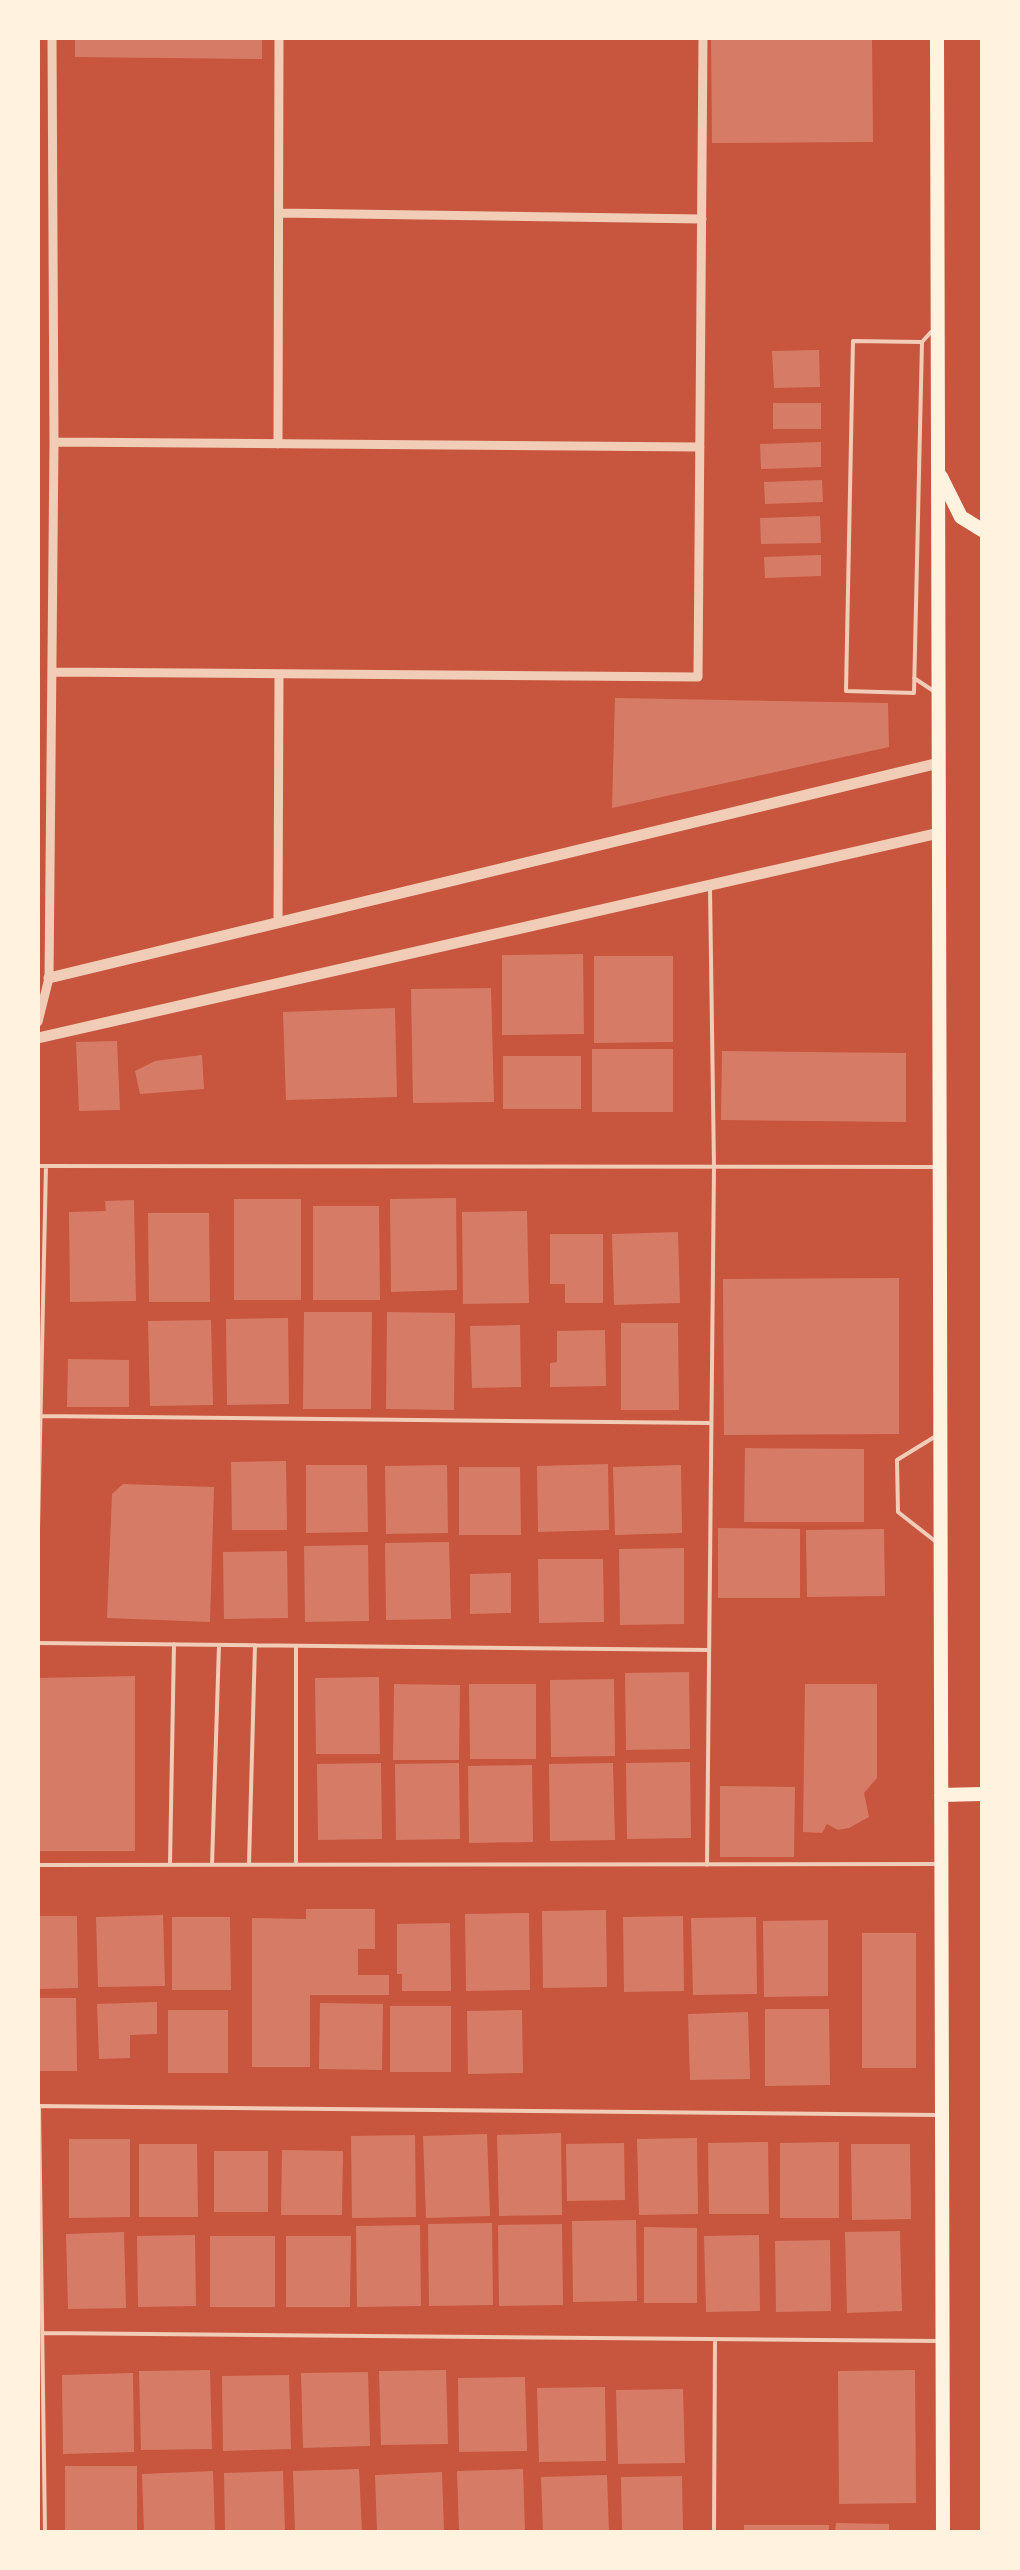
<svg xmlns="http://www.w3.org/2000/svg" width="1020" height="2570" font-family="'IBM Plex Sans',sans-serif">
<rect width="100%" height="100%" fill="#c8553d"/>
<path fill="#d67c66" d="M75,38h187v21l-187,-2z
M711,38h161l1,104 -161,1z
M819,350l1,37 -46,1 -2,-37z
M773,403h48v26h-48z
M821,442v25l-60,2 -1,-25z
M822,480l1,22 -58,2 -1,-22z
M820,516l1,27 -60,1 -1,-26z
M821,555v21l-56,2 -1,-21z
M615,698l273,5 1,44 -277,61z
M583,954l1,80 -82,1v-80z
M594,956h79v86l-79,1z
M491,988l3,114 -81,1 -2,-114z
M395,1008l2,89 -111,3 -3,-88z
M117,1041l3,69 -41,1 -3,-69z
M592,1049h81v63h-81z
M722,1051l184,2v69l-185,-2z
M202,1055l2,34 -64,5 -5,-23 20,-10z
M503,1056h78v53h-78z
M456,1198l1,92 -66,2 -1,-93z
M234,1199h67v101h-67z
M134,1200l2,101 -66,1 -1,-90 37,-1 -1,-10z
M313,1206h66l1,94h-67z
M527,1211l2,92 -66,1 -1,-92z
M148,1213h61l1,89h-61z
M678,1232l2,71 -66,2 -2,-71z
M550,1234h53v69h-38v-19h-15z
M899,1278v156l-175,1 -1,-156z
M304,1312h68l-1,97h-68z
M387,1312l68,1 -1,97 -68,-1z
M288,1318l1,86 -62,1 -1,-86z
M211,1320l2,85 -63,1 -2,-85z
M621,1323h57l1,87h-58z
M520,1325l1,62 -49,1 -2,-62z
M605,1330l1,56 -56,1v-24l7,-1v-31z
M68,1359l61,1v47h-62z
M745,1448l119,1v73h-120z
M286,1461l1,69h-55l-1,-68z
M608,1464l1,66 -71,2 -1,-66z
M306,1465h61l1,67 -62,1z
M447,1465l1,68 -62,1 -1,-68z
M681,1465l1,68 -67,2 -2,-68z
M459,1467h61l1,68h-62z
M123,1484l91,3 -4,135 -103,-4 5,-124z
M718,1528l82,1v69h-82z
M884,1529l1,67 -78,1 -1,-67z
M449,1542l2,77 -65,1 -1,-77z
M368,1545l1,76 -64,1 -1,-76z
M684,1548v76l-64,1 -1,-76z
M287,1551l1,67 -64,1 -1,-67z
M538,1559h65l1,63 -65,1z
M511,1573v40l-41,1v-40z
M689,1672l1,77 -64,1 -1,-77z
M135,1676v175h-97v-173z
M379,1677l1,77h-64l-1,-76z
M614,1679l1,77 -64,1 -1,-77z
M394,1684l66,1 -1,75h-66z
M469,1684h67v75h-66z
M805,1684h72v94l-13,15 5,24 -20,11 -11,2 -11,-6 -5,9 -19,-1z
M690,1762l1,76 -64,1 -1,-76z
M381,1763l1,76 -64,1 -1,-76z
M459,1763l1,76 -64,1 -1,-76z
M613,1763l2,77 -65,1 -1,-77z
M532,1765l1,77 -64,1 -1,-77z
M720,1786l75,1 -1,70h-74z
M306,1909h69v40h-17v26h31v20h-79v72h-58v-149l54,1z
M606,1910l1,77 -64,1 -1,-77z
M529,1913l1,77 -64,1 -1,-77z
M163,1915l2,71 -67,1 -2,-70z
M38,1916h39l1,72 -40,1z
M683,1916l1,75 -60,1 -1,-75z
M172,1917h58l1,73h-59z
M756,1917l1,77 -64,1 -2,-77z
M828,1920v76l-64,1 -1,-76z
M450,1923l1,68h-49v-17h-5v-50z
M862,1933h54v135h-54z
M38,1998h38l1,73h-39z
M157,2002v32l-27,1v23l-31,1 -2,-55z
M320,2003l63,1 -1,66 -63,-1z
M390,2006h61v66h-61z
M765,2009h64l1,76 -65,1z
M168,2010h60v63h-60z
M522,2010l1,63 -55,1 -1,-63z
M748,2012l2,67 -60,1 -2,-66z
M561,2133l1,82 -63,1 -2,-81z
M487,2134l3,82 -64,2 -3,-82z
M415,2135l1,82 -64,1 -1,-82z
M697,2138l1,76 -59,1 -2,-76z
M69,2139h61v78l-61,1z
M768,2142l1,72h-60l-1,-71z
M839,2142v76h-59v-75z
M624,2143l1,57 -58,1 -1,-57z
M139,2144h58l1,73h-59z
M851,2144h59l1,75 -59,1z
M282,2150l61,1 -1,64h-61z
M214,2151h54v61h-54z
M636,2220l1,81 -64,1 -1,-81z
M492,2223l1,82 -64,1 -1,-82z
M562,2224l1,81 -64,1 -1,-81z
M420,2225l1,81 -64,1 -1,-81z
M644,2227l53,1v75h-53z
M900,2231l2,80 -55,2 -2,-81z
M124,2232l2,76 -58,1 -2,-75z
M195,2235l1,71 -58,1 -1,-71z
M759,2235l1,76 -54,1 -2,-76z
M210,2236h65v71h-65z
M286,2236h65l-1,71h-64z
M830,2240l1,71 -55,1 -1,-71z
M210,2370l2,79 -71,1 -2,-79z
M446,2370l2,74 -67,1 -2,-74z
M915,2370l1,133 -77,1 -1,-133z
M368,2372l2,74 -67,2 -2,-75z
M133,2373l1,79 -71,2 -1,-79z
M289,2375l2,74 -68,2 -1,-75z
M525,2377l2,74 -68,1 -1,-74z
M605,2387l1,74 -67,1 -2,-74z
M683,2389l2,74 -67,1 -2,-74z
M65,2466h72v66h-72z
M359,2469l3,63h-67l-2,-61z
M523,2469l2,63h-66l-2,-61z
M213,2471l2,61h-71l-2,-58z
M283,2471l2,61h-60l-1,-59z
M442,2472l2,60h-67l-2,-57z
M607,2475l2,57h-66l-2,-55z
M682,2476l1,56h-61l-1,-55z
M836,2523l53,1v8h-54z
M744,2525h85v7h-85z"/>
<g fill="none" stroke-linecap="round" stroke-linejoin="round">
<path stroke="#f1ccb7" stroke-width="4" d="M922,342l-69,-1 -7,350 68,2 8,-351 9,-10
M914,678l21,14
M38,1166l898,1
M40,1416l671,7
M38,1530l8,-364
M935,1541l-37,-29 -1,-52 39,-24
M38,1643l671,7
M170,1864l4,-220
M249,1864l6,-219
M296,1864v-218
M38,1865l900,-1
M212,1865l7,-220
M707,1865l7,-698 -4,-278
M38,2106l900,9
M39,2106l6,426
M43,2333l895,8
M714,2532l1,-193"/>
<path stroke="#f1ccb7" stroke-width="9" d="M279,213l423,6
M54,442l646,5
M278,444l1,-406
M52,672l646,5 5,-639
M278,923l1,-249
M38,1022l11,-44 5,-536 -2,-404"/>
<path stroke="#f1ccb7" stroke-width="11" d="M49,978l890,-215
M38,1038l901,-205"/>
<path stroke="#fff3e0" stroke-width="14" d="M937,38l6,2494
M941,477l20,40 21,13
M941,1795l41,-1"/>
</g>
<rect width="1020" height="2570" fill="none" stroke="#fff3e0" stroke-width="80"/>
</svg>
